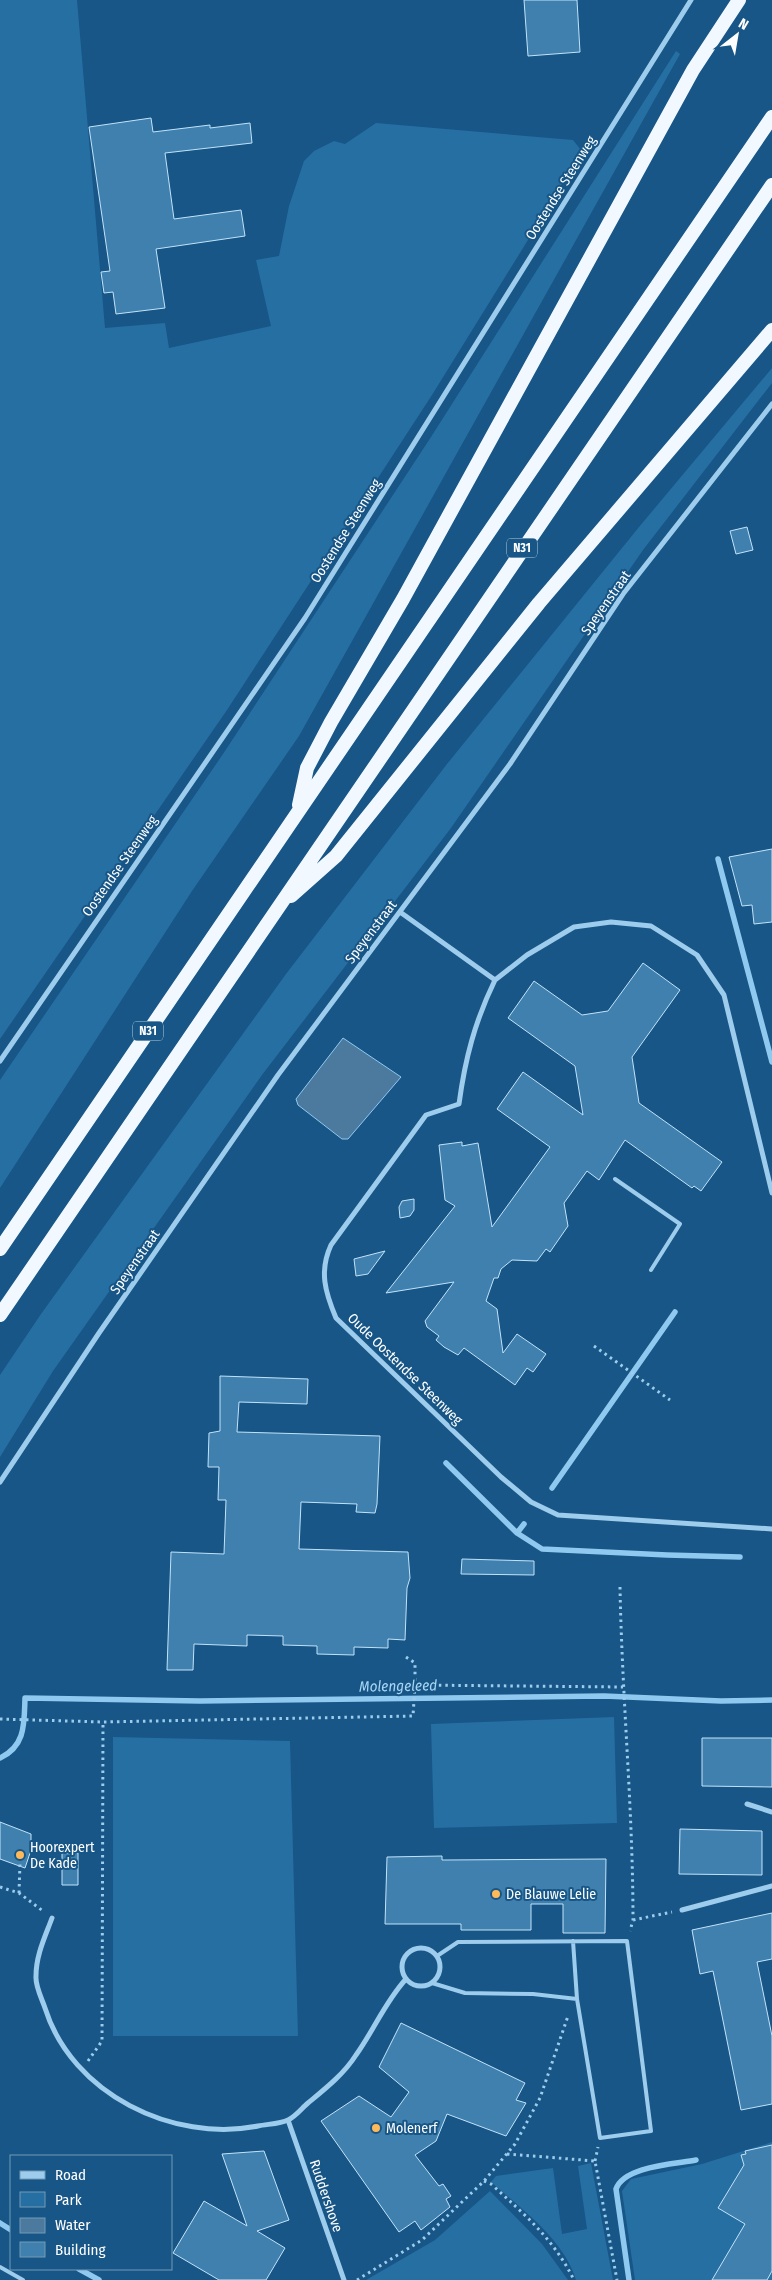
<svg xmlns="http://www.w3.org/2000/svg" width="772" height="2280" font-family="'Fira Sans Condensed',sans-serif">
<rect width="100%" height="100%" fill="#175686"/>
<path fill="#266fa3" d="M0,0h77l28,328 60,-5 4,25 102,-22 -15,-66 23,-4 10,-50 15,-45 10,-10 20,-10 11,3 31,-21 197,17 8,10 -27,48 -122,197 -205,315 -227,329z
M676,51l4,3 -381,682 -107,155 -192,297v-108l223,-326 208,-317z
M772,368v15l-129,167 -192,278 -189,247 -209,296 -53,86v-82l41,-61 245,-340 161,-210 192,-237z
M614,1717l3,106 -183,5 -3,-104z
M113,1737l177,4 8,295h-185z
M772,2142v138h-137l-13,-89 9,-12 71,-15z
M591,2163l22,117h-37c-11,-39 -55,-72 -85,-98l5,-6 57,-8 9,66 25,-5 -9,-63z
M490,2191l52,53 26,36h-202l69,-40z"/>
<path fill="#4c7a9e" stroke="#8fc9f0" d="M343,1038l58,39 -53,62h-6l-44,-34 -2,-6z"/>
<g fill="none" stroke-linecap="round" stroke-linejoin="round">
<path stroke="#8fc9f0" stroke-width="5.5" d="M718,859l54,203
M446,1463l71,70 7,-9
M552,1488l123,-176
M517,1533l25,16 125,6 73,2
M0,1758c26,-12 24,-35 25,-60l175,3 404,-5 117,5 51,-1
M0,2223l11,7
M79,2269l20,11
M629,2280l-13,-91c8,-23 59,-25 80,-29"/>
</g>
<path fill="#4080af" stroke="#c2e3fa" d="M524,0h53l3,52 -52,4z
M151,118l2,14 57,-7v3l40,-5 2,20 -87,10 9,66 67,-9 4,26 -89,13 9,59 -49,6 -3,-22 -9,1 -3,-21 9,-1 -21,-144z
M747,527l6,23 -17,4 -6,-23z
M772,849v73l-18,2 -2,-19 -10,1 -13,-49z
M643,963l37,27 -48,67 7,46 83,59 -21,29 -7,-5 -2,2 -67,-48 -26,40 -12,-9 -23,32 4,23 -18,26 -4,-3 -9,12 -25,-1 -11,9 -3,9h-4l-8,23 11,8 6,44 14,-19 29,20 -13,18 -6,-4 -12,17 -51,-37 -6,7 -14,-8 -8,-7 3,-4 -12,-9 -2,-6 29,-39 -68,11 69,-87 -10,-6 -6,-55 23,-3v4l16,-3 14,84 58,-80 -53,-38 26,-37 60,43 -8,-49 -67,-48 26,-37 48,34 26,-4z
M414,1199v11l-4,6 -10,2 -1,-11 3,-6z
M385,1251l-17,23 -12,2 -2,-17z
M220,1376l88,3 -1,25 -68,-2 -2,30 143,4 -3,68 -2,9 -19,-1 1,-8 -56,-2 -2,47 109,3 2,26 -3,10 -2,52 -17,-1v9l-34,-1v8l-37,-1v-8l-34,-1v-9l-36,-1v11l-53,-2 -1,26h-26l4,-118 53,2 2,-54h-8l1,-33h-11l1,-34 11,-2z
M462,1559l72,2v14l-73,-1z
M702,1738h70v49l-70,-1z
M0,1822l31,12v16l-6,18 -25,-9z
M680,1829l82,2v44l-83,-1z
M62,1853h16v32h-16z
M442,1856v4l164,-1 -1,74h-42v-29h-32v26h-70v-6h-76l2,-67z
M772,1913v46l-15,3 15,74v68l-31,6 -28,-139 -13,3 -8,-44z
M401,2023l124,60 -9,17 10,3 -20,33 -59,-22 -11,27 -21,14 24,31 4,-2 8,12 -5,3 4,8 -29,23 -6,-9 -16,11 -78,-111 38,-25 32,21 18,-25 -30,-25z
M772,2145v126l-5,9h-55l33,-56 -27,-16 26,-43 -3,-10 5,-1 -1,-3z
M264,2151l25,69 -32,11 28,17 -19,32h-47l-46,-27 31,-52 43,25 -25,-72z"/>
<g fill="none" stroke-linecap="round" stroke-linejoin="round">
<path stroke="#9dcced" stroke-width="3" stroke-dasharray="2.5 4" stroke-linecap="butt" d="M594,1346l76,54
M620,1587c2,111 13,222 13,333l-3,11
M406,1657l9,6v22
M0,1719l103,3 310,-6 2,-31 208,2
M0,1887l19,6 24,18
M19,1893l1,-30
M633,1920l39,-8
M88,2061l14,-20 1,-319
M507,2154l88,7 22,119
M595,2161l3,-14
M484,2181l7,3c34,31 62,54 83,96
M357,2280l65,-40 62,-59 31,-37 25,-46 28,-82"/>
<path stroke="#9dcced" stroke-width="4" d="M615,1179l65,45 -29,46
M437,1956l21,-14 169,-1 24,190 -51,7 -23,-139 -4,-58
M432,1983l33,10 68,1 44,5
M0,2267l23,13"/>
<path stroke="#9dcced" stroke-width="5" d="M400,912l95,68 32,-25 47,-28 37,-5 40,4 46,29 27,40 48,198
M495,980c-20,41 -30,79 -36,124l-33,11 -95,130c-12,26 -6,47 5,73l165,159 30,25 27,13 214,14
M0,1061l305,-443 386,-618
M0,1482l99,-149 179,-258 232,-311 113,-170 149,-190
M747,1804l25,8
M682,1910l90,-24
M52,1918c-7,19 -16,37 -16,58 -1,10 6,23 9,32 27,86 128,135 213,118 9,-2 22,-2 30,-6 7,-3 14,-12 20,-17 17,-14 36,-29 48,-48 18,-25 29,-53 50,-76
M402 1967a19 19 0 1 1 38 0a19 19 0 1 1-38 0Z
M288,2120l56,160"/>
<path stroke="#f1f8ff" stroke-width="14" d="M299,805l8,-37 24,-46 72,-123 290,-529 46,-70
M291,896l45,-40 203,-253 233,-273
M0,1249l772,-1132
M0,1315l772,-1130"/>
</g>
<g fill="#ffb959" stroke="#175686" stroke-width="2">
<circle cx="20" cy="1855" r="5"/>
<circle cx="496" cy="1894" r="5"/>
<circle cx="376" cy="2128" r="5"/>
</g>
<g text-anchor="middle" dominant-baseline="central" stroke-width="4" stroke-linejoin="round" paint-order="stroke">
<g fill="#175686" stroke="#b9ccdb" stroke-width="1">
<rect x="507" y="538.5" width="30" height="19" rx="4"/>
<rect x="133" y="1021.5" width="30" height="19" rx="4"/>
</g>
<g font-size="12" font-weight="bold" fill="#fff">
<text x="522" y="548">N31</text>
<text x="148" y="1031">N31</text>
</g>
<g font-size="14" fill="#fff" stroke="#175686">
<text transform="translate(561 188) rotate(-58)">Oostendse Steenweg</text>
<text transform="translate(346 531) rotate(-58)">Oostendse Steenweg</text>
<text transform="translate(606 603) rotate(-55)">Speyenstraat</text>
<text transform="translate(120 866) rotate(-55)">Oostendse Steenweg</text>
<text transform="translate(371 932) rotate(-53)">Speyenstraat</text>
<text transform="translate(135 1262) rotate(-55)">Speyenstraat</text>
<text transform="translate(405 1369) rotate(44)">Oude Oostendse Steenweg</text>
<text transform="translate(326 2196) rotate(71)">Ruddershove</text>
</g>
<g font-size="14" fill="#fff" stroke="#175686" text-anchor="start">
<text x="30" y="1847">Hoorexpert<tspan x="30" dy="16">De Kade</tspan></text>
<text x="506" y="1894">De Blauwe Lelie</text>
<text x="386" y="2128">Molenerf</text>
</g>
<g font-size="15" font-style="italic" fill="#a8d5f5" stroke="#175686">
<text transform="translate(398 1686) rotate(-1)">Molengeleed</text>
</g>
</g>
<rect x="10" y="2155" width="162" height="115" fill="#175686" stroke="#749ab6"/>
<rect x="20" y="2171" width="25" height="8" fill="#9dcced" stroke="#749ab6"/>
<text x="55" y="2180" font-size="15" fill="#ffffff">Road</text>
<rect x="20" y="2192" width="25" height="15" fill="#266fa3" stroke="#749ab6"/>
<text x="55" y="2205" font-size="15" fill="#ffffff">Park</text>
<rect x="20" y="2218" width="25" height="15" fill="#4c7a9e" stroke="#749ab6"/>
<text x="55" y="2230" font-size="15" fill="#ffffff">Water</text>
<rect x="20" y="2242" width="25" height="15" fill="#4080af" stroke="#749ab6"/>
<text x="55" y="2255" font-size="15" fill="#ffffff">Building</text>
<g transform="translate(737 35) rotate(31)" stroke="#175686" stroke-width="4" paint-order="stroke">
<path d="M0-4L9 19L0 12L-9 19Z" fill="#ffffff"/>
<text y="-8" font-size="14" font-weight="bold" text-anchor="middle" fill="#ffffff">N</text>
</g>
</svg>
